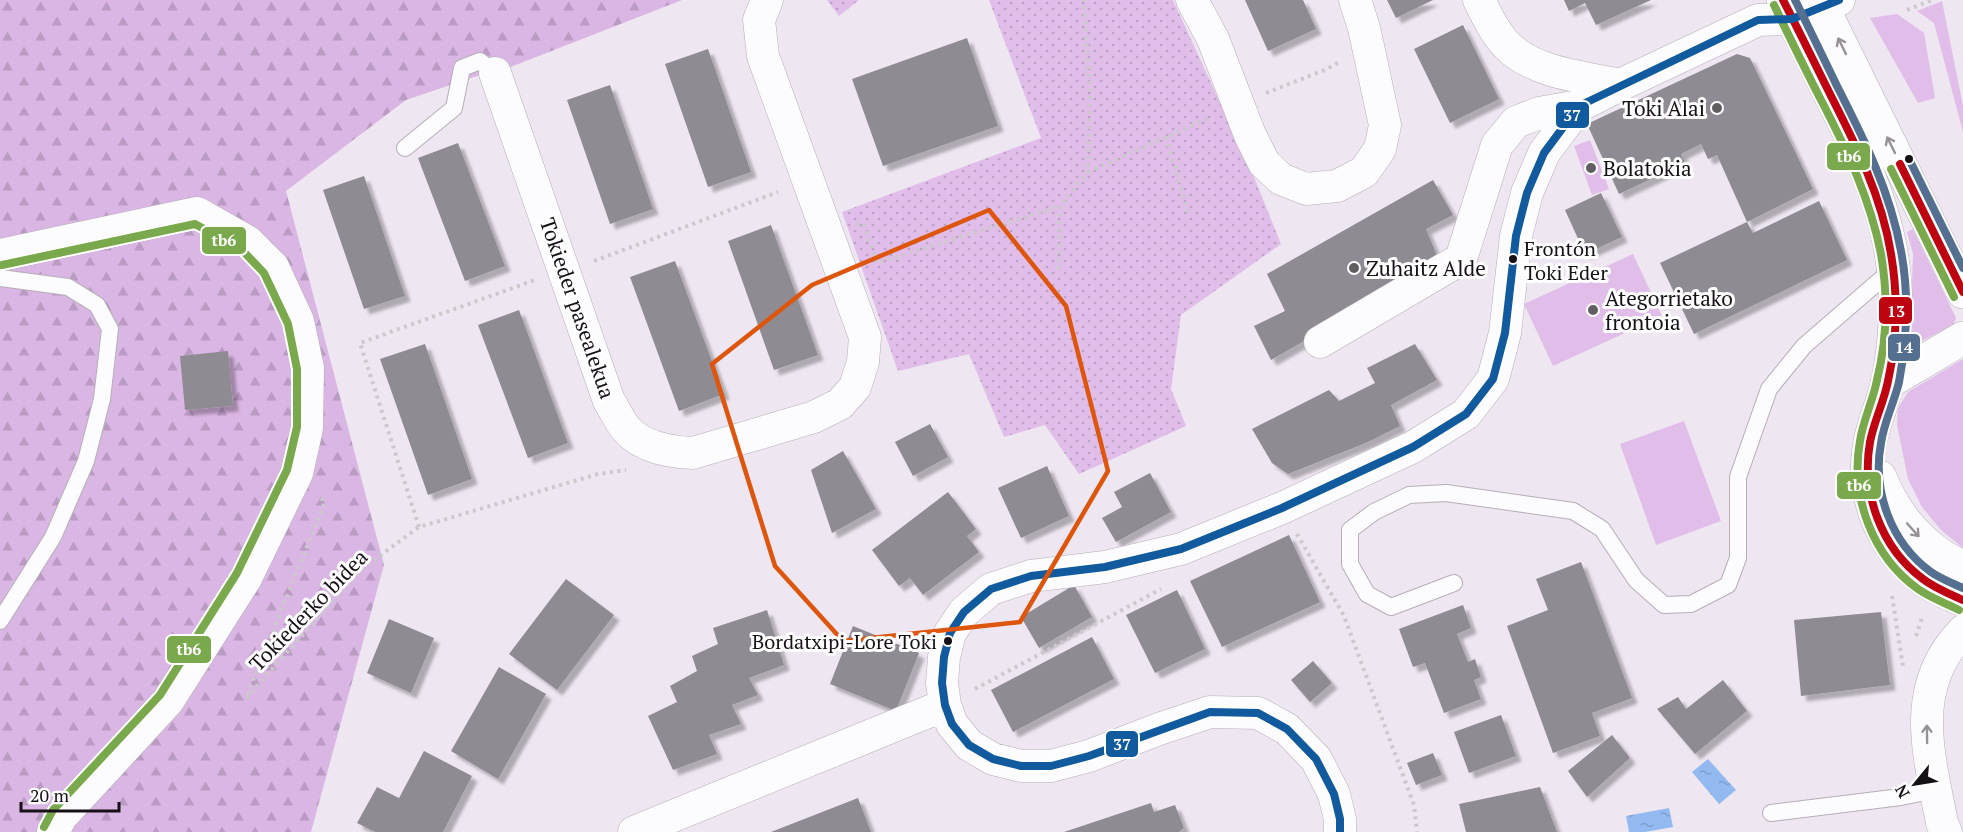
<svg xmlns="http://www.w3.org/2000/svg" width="1963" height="832" font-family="'PT Serif',serif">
<defs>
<pattern id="grass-dots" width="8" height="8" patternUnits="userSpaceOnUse" patternTransform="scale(1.5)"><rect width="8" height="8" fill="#e0bee9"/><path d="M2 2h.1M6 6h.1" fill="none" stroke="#bfa2c7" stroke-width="1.8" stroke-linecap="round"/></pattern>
<pattern id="forest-firs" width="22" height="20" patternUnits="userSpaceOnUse" patternTransform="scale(1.5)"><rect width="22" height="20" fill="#dab6e4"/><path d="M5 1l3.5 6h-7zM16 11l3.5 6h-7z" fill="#ba9bc3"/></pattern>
<pattern id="water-ripples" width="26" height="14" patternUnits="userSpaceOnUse" patternTransform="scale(1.5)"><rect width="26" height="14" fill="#92baf0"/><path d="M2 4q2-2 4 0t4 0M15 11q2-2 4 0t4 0" fill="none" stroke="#7d9fcd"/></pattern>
<filter id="shadow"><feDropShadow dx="5.5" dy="5.5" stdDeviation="1.5" flood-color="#0004"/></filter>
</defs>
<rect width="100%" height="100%" fill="#eee6f1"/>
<path fill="url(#grass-dots)" d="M827,0h32l-20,16z
M989,0h184l81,177 27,67 -100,71 -10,74 15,37 -107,48 -34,-49 -41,12 -35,-83 -71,17 -56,-159 199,-74z"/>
<path fill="url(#forest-firs)" d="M0,0h682l-187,73 -18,3 -71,24 -120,91 98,374 -73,267h-311z"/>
<path fill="#e0bee9" d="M1942,1l21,105v26l-29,-109 -17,-12z
M1897,14l27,19 11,65 -17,5 -48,-85z
M1590,140l19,49 -17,6 -18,-49z
M1913,229l43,89 -3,7 -39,20 -4,-1 3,-90 -6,-22z
M1633,254l29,62 -109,50 -29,-62z
M1963,359v189l-22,-18 -19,-23 -14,-28 -11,-54 1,-17 10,-16z
M1684,421l37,100 -65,24 -36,-101z"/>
<path fill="url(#water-ripples)" d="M1708,759l28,31 -17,14 -27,-32z
M1669,808l4,19 -28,5h-16l-3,-16z"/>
<path fill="#8f8b92" filter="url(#shadow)" d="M1245,0h58l13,29 -48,22z
M1387,0h46l-37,18z
M1564,0h87l-55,25 -11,-22 -16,8z
M1463,25l36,74 -49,24 -36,-74z
M967,38l31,88 -115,40 -31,-87z
M708,49l43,123 -43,15 -43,-123z
M1737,54l13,4 63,131 -66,33 -30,-67 -9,4 -7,-15 -20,10 4,9 -66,31 -32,-70z
M610,85l43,124 -43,15 -43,-124z
M458,143l47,123 -40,15 -47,-123z
M364,176l41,120 -41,13 -41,-119z
M1433,180l20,35 -27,14 14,34 -169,97 -17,-34 31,-15 -18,-37z
M1601,193l21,44 -37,17 -20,-44z
M1819,201l28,59 -153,74 -34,-71 87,-41 6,11z
M771,225l47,130 -44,15 -46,-129z
M675,261l49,133 -45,17 -49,-134z
M519,310l49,133 -40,15 -50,-133z
M425,344l47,135 -44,16 -48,-136z
M1415,344l22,36 -46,25 9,21 -32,16 -80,32 -16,-11 -20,-34 77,-39 10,11 36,-18 -8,-15z
M228,351l5,55 -48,4 -5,-54z
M930,424l18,33 -35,19 -18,-34z
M843,451l33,58 -44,24 -21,-63z
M1047,466l22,50 -48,22 -23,-50z
M1150,473l21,39 -55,30 -14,-24 20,-11 -8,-15z
M948,492l28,37 -9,7 12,16 -56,43 -13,-17 -11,8 -27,-36z
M1289,535l31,67 -98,45 -32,-66z
M1581,562l51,136 -40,15 8,23 -47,17 -46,-127 41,-16 -12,-31z
M566,579l48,36 -57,75 -48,-36z
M1074,585l18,32 -53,31 -18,-31z
M1177,590l28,59 -50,24 -29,-58z
M1463,605l8,23 -14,6 11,28 7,-3 6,18 -7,3 7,19 -37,14 -19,-50 -12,4 -14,-38z
M767,610l17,55 -35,13 9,17 -26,10 9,19 -32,11 8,19 -44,16 -25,-54 29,-14 -7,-16 27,-15 -5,-15 26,-12 -5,-16z
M1881,612l9,73 -89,11 -7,-76z
M389,619l45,19 -23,55 -44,-20z
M853,626l66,27 -23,58 -66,-27z
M1092,637l22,42 -101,53 -22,-42z
M1313,661l19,22 -22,19 -19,-22z
M499,667l47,27 -48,85 -47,-28z
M1723,680l24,31 -52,43 -38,-45 21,-12 8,12z
M1501,715l15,41 -47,17 -15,-41z
M1612,735l18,23 -43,39 -19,-26z
M424,751l48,25 -29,56h-68l-18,-9 20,-36 22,11z
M1433,753l9,22 -26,10 -9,-22z
M1540,787l17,45h-91l-7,-28z
M858,798l13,34h-100z
M1151,803l3,9 21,-7 9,23 -5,4h-115z"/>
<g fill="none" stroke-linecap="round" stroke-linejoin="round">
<defs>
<path id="service" d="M405,148l49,-40 8,-40 18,-7 15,12
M0,278l68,9 29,18 13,24 -8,70 -16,62 -33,76 -53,84
M1454,583l-63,24 -24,-13 -17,-30v-34l24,-18 35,-17 37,-2 127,18 29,18 34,51 28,25 27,-1 37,-19 10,-27v-81l31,-88 35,-43 90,-78
M1771,813l130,-16 35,-7"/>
<path id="minor" d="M1192,0l21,39 37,96 14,28 17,16 25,10 31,-3 27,-14 16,-23 5,-24 -21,-97 -9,-28
M1479,0c9,18 18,38 34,51 29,23 72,26 107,34
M495,73l114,328c6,9 11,21 18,29 17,18 43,22 66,23l121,-36 26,-13 15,-17 8,-25 2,-25 -102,-281 -4,-36 8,-20
M0,255l197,-42 51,29 25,25 25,54 10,47 -1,60 -10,45 -51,105 -78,123 -107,116 -8,15
M1320,342l141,-83 36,-114 19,-23 23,-9 40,-7
M634,832l311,-127
M1340,832v-13l-6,-25 -18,-35 -29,-30 -29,-16 -48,-1 -51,17 -70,27 -38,10h-30l-28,-7 -24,-14 -17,-21 -7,-19 -3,-22 2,-26 6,-24 14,-21 27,-23 40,-13 74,-9 76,-18 101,-41 131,-61 53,-33 27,-35 12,-46 11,-97 11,-43 17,-40 35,-47 41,-21 138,-65 34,-1 47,-19
M1946,832l-4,-9c-13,-69 -34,-135 21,-192"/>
<path id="secondary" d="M1783,0c18,35 35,71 53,106 21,42 42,84 52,131 11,48 9,96 0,144 -5,21 -14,41 -18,61 -10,50 10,102 49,134 13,11 29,17 44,24
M1819,0l144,292
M1887,383l76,-45
M1880,477c15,39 45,74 83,90"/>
</defs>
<use href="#service" stroke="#b5aeb7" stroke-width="18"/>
<use href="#minor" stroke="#b5aeb7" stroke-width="33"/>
<use href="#secondary" stroke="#b5aeb7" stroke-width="34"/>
<path stroke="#cbc9cc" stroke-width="4" stroke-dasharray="3 4.5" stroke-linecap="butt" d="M1907,10l25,-10
M1266,93l61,-24 12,-7
M1166,137l23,80
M1088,172l123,-55
M857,225l6,-2 14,40 183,-57
M594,261l184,-69
M1059,269l1,-63 28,-34 2,-74 -6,-98
M321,498l4,4 -79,196 117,-130 56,-41 179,-53 28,-4
M419,527l-59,-184 175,-63
M1297,534l47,82 70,189 3,27
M1892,596l11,70
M1916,636l6,-18
M975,689l186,-100"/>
<use href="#service" stroke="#fcfbfd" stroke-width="16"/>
<use href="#minor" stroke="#fcfbfd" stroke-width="32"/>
<use href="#secondary" stroke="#fcfbfd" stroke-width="33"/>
<defs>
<path id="bus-1" d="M1783,0c16,31 31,62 47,94 26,51 52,103 61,160 7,41 6,86 -3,127 -4,21 -14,40 -18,61 -9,51 11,106 53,137 12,9 26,15 40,21
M1900,164l63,128"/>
<path id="bus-2" d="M1774,5c15,31 30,62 46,93 26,50 50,100 61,156 7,41 6,86 -4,126 -4,21 -14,40 -17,61 -10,55 12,115 58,148 13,9 27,14 41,21
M1891,169l63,128
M2,265l193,-41 47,26 22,23 24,51 9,45v58l-10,43 -50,103 -77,122 -107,115 -9,17"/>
<path id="bus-3" d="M1340,832v-13l-6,-25 -18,-35 -29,-30 -29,-16 -48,-1 -121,44 -38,10h-30l-28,-7 -24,-14 -17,-21 -7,-19 -3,-22 2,-26 6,-24 14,-21 27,-23 40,-13 74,-9 76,-18 101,-41 131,-61 53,-33 27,-35 12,-46 11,-97 11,-43 17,-40 35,-47 179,-86 34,-1 47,-19"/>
<path id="bus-4" d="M1795,0c14,28 28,57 42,86 27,53 53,105 64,165 8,42 6,88 -2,131 -5,21 -15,40 -18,61 -9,48 10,100 50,129 10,7 21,11 32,16
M1909,159l54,109"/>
</defs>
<use href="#bus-1" stroke="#fff" stroke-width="12"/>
<use href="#bus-2" stroke="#fff" stroke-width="12"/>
<use href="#bus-3" stroke="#fff" stroke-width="12"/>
<use href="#bus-4" stroke="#fff" stroke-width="12"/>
<use href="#bus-1" stroke="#bf0411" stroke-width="8"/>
<use href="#bus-2" stroke="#79a94c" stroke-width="8"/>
<use href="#bus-3" stroke="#125a9e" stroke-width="8"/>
<use href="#bus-4" stroke="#556f90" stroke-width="8"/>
</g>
<defs><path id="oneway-shaft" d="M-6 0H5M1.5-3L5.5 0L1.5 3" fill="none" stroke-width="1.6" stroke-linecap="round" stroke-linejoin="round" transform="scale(1.5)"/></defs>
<g stroke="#949296">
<use href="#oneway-shaft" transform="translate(1842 46) rotate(-116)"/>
<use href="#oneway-shaft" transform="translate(1891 145) rotate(-116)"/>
<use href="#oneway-shaft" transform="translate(1913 530) rotate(48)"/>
<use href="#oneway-shaft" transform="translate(1927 734) rotate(-91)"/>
</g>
<path fill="none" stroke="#de550d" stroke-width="4.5" stroke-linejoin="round" d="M989,210l77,96 42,165 -88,151 -177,19 -68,-75 -63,-202 100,-79z"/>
<g fill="#625c63" stroke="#fff" stroke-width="2">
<circle cx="1717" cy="108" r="6"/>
<circle cx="1591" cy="168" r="6"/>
<circle cx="1354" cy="268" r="6"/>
<circle cx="1593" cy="310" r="6"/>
</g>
<g fill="#161117" stroke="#fff" stroke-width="2">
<circle cx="1909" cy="159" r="5"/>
<circle cx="1513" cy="259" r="5"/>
<circle cx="948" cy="641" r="5"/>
</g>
<g text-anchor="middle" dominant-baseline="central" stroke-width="6" stroke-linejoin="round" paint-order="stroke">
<g font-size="20" fill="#161117" stroke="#fff" text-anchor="start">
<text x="1524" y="248">Frontón<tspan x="1524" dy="24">Toki Eder</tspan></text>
<text x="937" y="641" text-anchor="end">Bordatxipi-Lore Toki</text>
</g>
<g font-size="21" fill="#161117" stroke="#fff" text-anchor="start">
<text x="1705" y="108" text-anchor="end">Toki Alai</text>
<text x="1603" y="168">Bolatokia</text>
<text x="1366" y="268">Zuhaitz Alde</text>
<text x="1605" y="298">Ategorrietako<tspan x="1605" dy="24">frontoia</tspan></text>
</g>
<g font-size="21" fill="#161117" stroke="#fff">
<text transform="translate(578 308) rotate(71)">Tokieder pasealekua</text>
<text transform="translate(308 610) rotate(-46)">Tokiederko bidea</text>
</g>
</g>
<g stroke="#fff" stroke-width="2">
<rect x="1555" y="101" width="35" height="28" rx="6" fill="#125a9e"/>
<rect x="1826" y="142" width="45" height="29" rx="6" fill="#79a94c"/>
<rect x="201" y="226" width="46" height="29" rx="6" fill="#79a94c"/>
<rect x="1878" y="296" width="35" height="29" rx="6" fill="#bf0411"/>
<rect x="1887" y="333" width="34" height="29" rx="6" fill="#556f90"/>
<rect x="1836" y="471" width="46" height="29" rx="6" fill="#79a94c"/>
<rect x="166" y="635" width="46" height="29" rx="6" fill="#79a94c"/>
<rect x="1105" y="730" width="34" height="28" rx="6" fill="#125a9e"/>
</g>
<g font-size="16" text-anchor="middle" font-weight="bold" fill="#fff">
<text x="1572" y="121">37</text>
<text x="1849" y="162">tb6</text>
<text x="224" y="246">tb6</text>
<text x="1896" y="317">13</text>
<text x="1904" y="353">14</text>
<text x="1859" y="491">tb6</text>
<text x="189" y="655">tb6</text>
<text x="1122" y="750">37</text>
</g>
<g transform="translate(1915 784) rotate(240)" stroke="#ffffff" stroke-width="4.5" paint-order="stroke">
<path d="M0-4.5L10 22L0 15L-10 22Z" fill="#161117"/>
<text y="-9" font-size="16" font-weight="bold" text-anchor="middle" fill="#161117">N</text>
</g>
<path d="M21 802v9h98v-9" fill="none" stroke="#161117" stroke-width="3"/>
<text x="30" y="802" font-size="18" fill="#161117" stroke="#ffffff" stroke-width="4.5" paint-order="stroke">20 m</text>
</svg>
